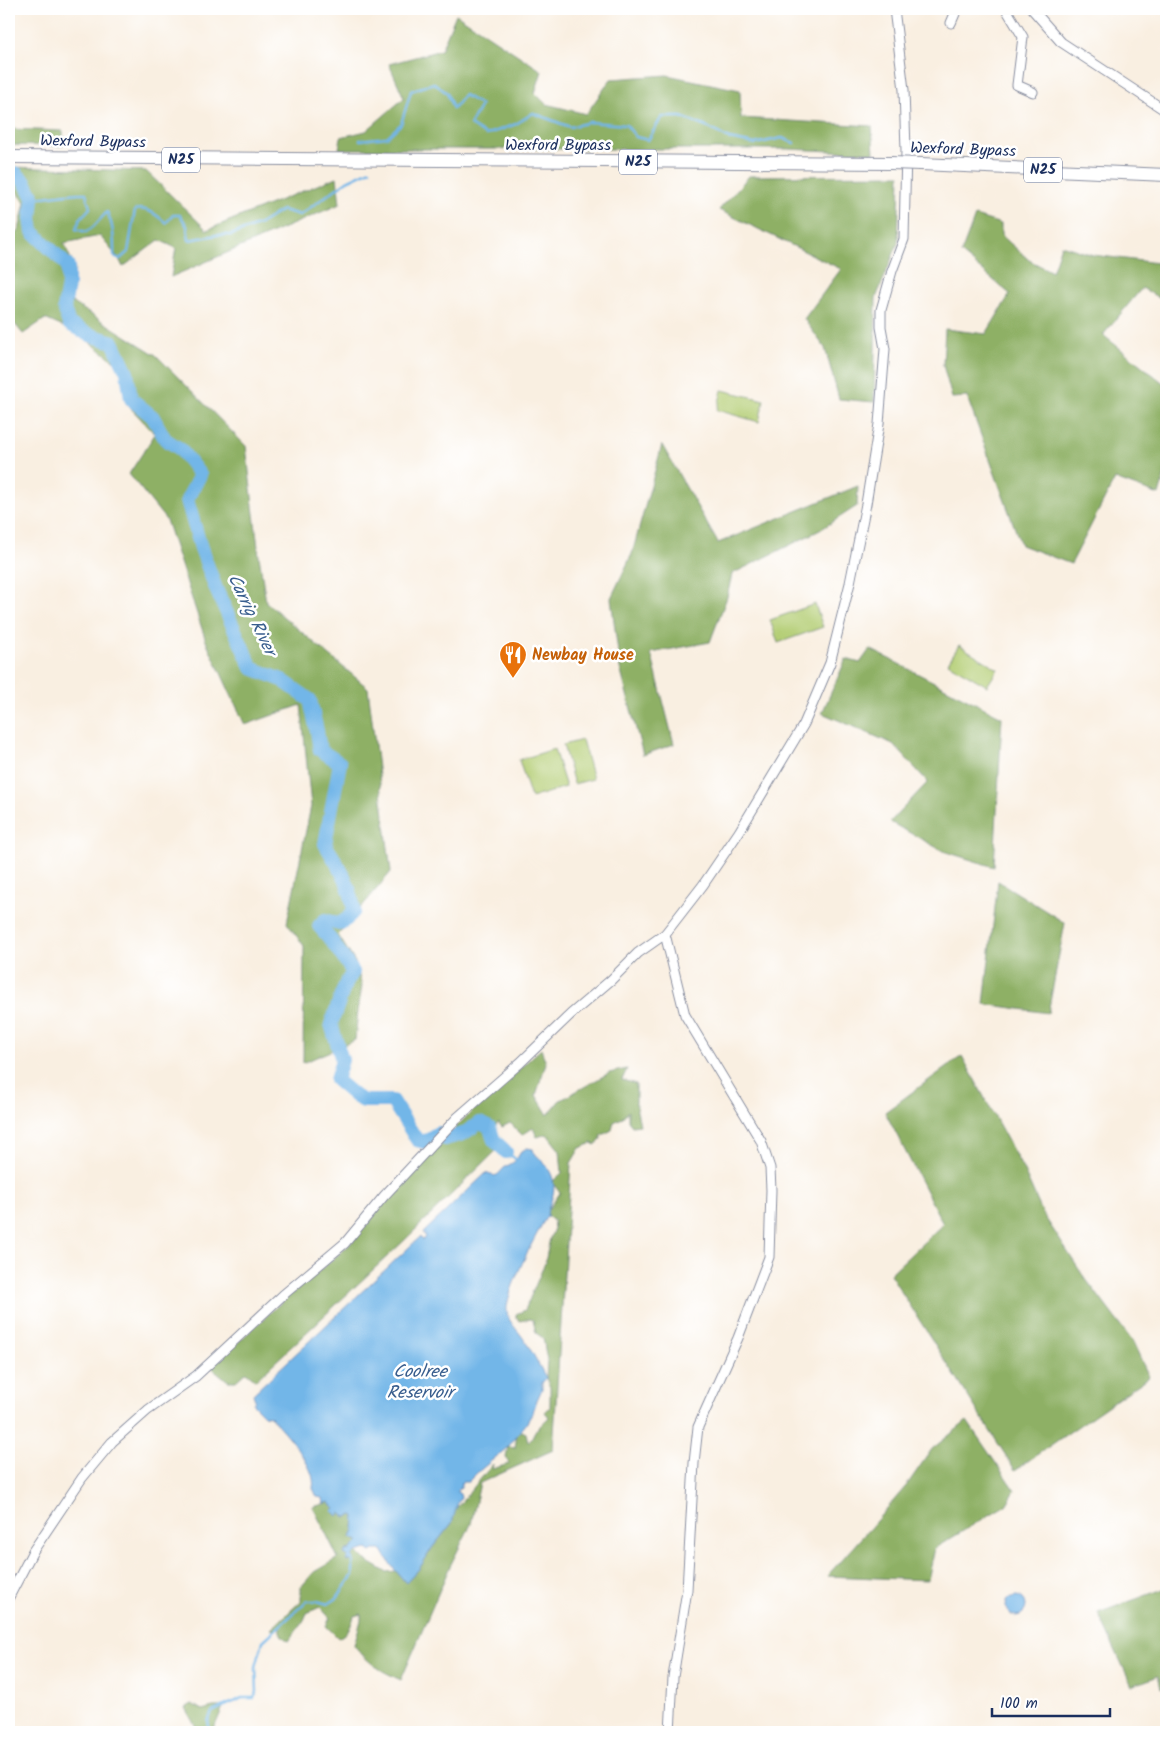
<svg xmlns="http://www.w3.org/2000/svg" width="1175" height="1741" font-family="Kalam,sans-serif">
<rect width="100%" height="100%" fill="#fff"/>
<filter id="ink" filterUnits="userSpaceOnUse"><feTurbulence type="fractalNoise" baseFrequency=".02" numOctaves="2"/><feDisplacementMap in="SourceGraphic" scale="10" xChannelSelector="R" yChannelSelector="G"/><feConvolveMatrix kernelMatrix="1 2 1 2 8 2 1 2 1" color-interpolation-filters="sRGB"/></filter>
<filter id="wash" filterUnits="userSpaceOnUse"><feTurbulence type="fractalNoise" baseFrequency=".0096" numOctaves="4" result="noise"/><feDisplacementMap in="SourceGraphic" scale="20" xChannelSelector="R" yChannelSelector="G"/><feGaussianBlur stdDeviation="1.12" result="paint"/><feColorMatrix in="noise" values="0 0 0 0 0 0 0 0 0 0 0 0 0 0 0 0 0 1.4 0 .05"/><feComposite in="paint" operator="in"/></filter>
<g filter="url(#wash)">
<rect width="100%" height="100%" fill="#f9efe1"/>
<path fill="#b3cd73" stroke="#677e68" d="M722,390l42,10 -5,22 -42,-12z
M815,604l8,23 -45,16 -8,-23z
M959,645l39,24 -11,17 -39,-23z
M582,740l11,39 -19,5 -11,-39z
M554,749l12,38 -35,11 -12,-38z"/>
<path fill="#8eb065" stroke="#547062" d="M456,14l86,57 -7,22 11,11 40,10 25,-35 56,-4 73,15 1,28 131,8 2,27 -86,-4h-449l2,-12 25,-6 38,-33 -15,-34 52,-14z
M9,129l54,2v15l-54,-1z
M9,167l137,4 61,59 130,-53 3,27 -169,73 5,-29 -17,-8 -36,27 -4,-8 -19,-23 -36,7 11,26 -5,32 86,54 90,91 13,110 7,46 102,86 23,184 -53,63 17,27 7,24 -4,25 -3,29 -52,23 1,-117 -17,-23 24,-117 -10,-101 -56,20 -39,-84 -40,-121 -37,-46 26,-40 -29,-31 -6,-38 -41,-31 -34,-15 -22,15 -14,-17v-76l10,-11 6,-28 -12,-15h-4z
M900,175l-2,68 -22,55 -2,104 -35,-3 -14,-51 -21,-29 37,-50 -122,-59 30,-34z
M975,216l26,8v11l28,25 23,12 9,-27 32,10 73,9v38l-24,-14 -39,47 63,50v85l-7,25 -44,-16 -44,85 -50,-19 -54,-148 -15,1 -9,-33 2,-36 41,5 24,-40 -49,-41z
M662,445l56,98 140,-57 -1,20 -37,24 -88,44 -5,23 -17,45 -59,11 23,91 -31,11 -23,-87 -9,-70 21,-44z
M870,649l132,68 -8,150 -51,-16 -53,-29 38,-40 -35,-38 -71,-31 24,-54 14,4z
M998,881l67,42 -17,90 -64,-9z
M541,1049l5,14 -10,32 12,20 11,-14 50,-28 18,-4 -5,11 14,4v22l4,19 -8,1 -4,-5v-10l-6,7 -8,4 -2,8 -10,5 -2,6 -5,4 -3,-2 -12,5 -9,15 -18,287 -73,33 -9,41 -21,42 -49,114c-22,-10 -32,-16 -47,-35l7,-25v-6l-7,2c-3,11 -6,17 -16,22l-12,-12 4,-8 -10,-11 -13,6 -3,7 -15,21c-7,-4 -10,-7 -9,-15l-5,4 -4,-1 30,-28v-14l13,-15 24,-14 -25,-51 17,-5 5,6 -3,3 4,4 4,-3 6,5 7,-2 2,1 -1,14 -3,8 9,3 -9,8 -5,1 -2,3 4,3 -1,5h2l7,-9 11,9 19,11 11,-1 9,12 13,-14 13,-21 20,-25 2,-12 39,-47 -1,5 17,-5 -3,-7 2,-10 7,1 2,-15 5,-2 4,2 2,9 4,-4 4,-8 13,-13 -4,-5 5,-5v-20l-4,-9 1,-18 -4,-22 -7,-5 -3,-13 -4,-1 -8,2 -5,-3v-4l9,-4 20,-47 5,-25 4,-9 -1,-9 -6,-4v-5l13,-18 -8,-11 10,-9 -2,-22 -13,-17 -10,3 -4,-9 -11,7 -12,-12 -8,4 -4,-4 -6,7 2,11 7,5 -94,92 -151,142 -10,-8 -10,9h-8l-17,-14 75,-69 25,-20 38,-33 39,-46 73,-77z
M962,1056l61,113 20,45 39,60 51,68 16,35 -134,93 -125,-196 53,-50 -58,-112z
M967,1421l48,70 -9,14 -71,43 -7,32 -101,-4 44,-49 36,-42 25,-36z
M1166,1588v98l-5,2 -3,-12 -26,10 -34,-73z
M192,1704l10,6 11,-3h10l-8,19v6h-19l1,-3 -12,-21z"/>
<path fill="#72b6e8" stroke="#4672a3" d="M527,1148l6,1 1,4c15,13 25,27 17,48 -2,6 -4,9 -4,15 -10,16 -43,79 -40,96 1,10 11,18 16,26 9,13 16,27 23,40l-4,5v6l-5,11 -4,12 -7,12 -18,23 -30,25 -10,10h-6l-1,5 -3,2 -1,3 3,2 1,4 -3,4 -6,21 -20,25 -13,21 -13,14 -15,-18 -9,-15h-8l-3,2 -4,-3 -11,3 -4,5 2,2 -1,2h-7l2,-5 -4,-2 2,-4 3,1 10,-10 -8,-3 3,-8 1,-14 -2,-1 -7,2 -6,-4 -2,3 -6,-5 3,-3 -6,-6 -5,2 -1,-6 -6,-1 -4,-9c5,-21 -30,-57 -43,-72l-6,-1 -11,-11 2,-4 -2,-6 167,-157 3,3 3,-3 -3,-4 63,-60c14,7 12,-2 21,-7 7,-4 10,-5 13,-14z
M1006 1606a10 10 0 1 1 20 0a10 10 0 1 1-20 0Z"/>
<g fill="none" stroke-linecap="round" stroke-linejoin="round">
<path stroke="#72b6e8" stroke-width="2.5" d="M360,140l27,-3 14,-13 10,-33 23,-8 13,10 6,16 11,-14 17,10 -11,20 16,10 30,-11 17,-11 37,14 20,-5 36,3 10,12 12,3 14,-23h19l28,11 20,11 26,5 27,-6 12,5
M33,198c18,-1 35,-6 53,-5l4,15 -10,11 -4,10 10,3 7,-5 14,-15c7,14 7,29 7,44l6,3 8,-7 7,-42c12,-3 22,5 31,13l7,-8h7l7,11 2,14 28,-5h14l29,-11 22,-14 18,5 47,-34 23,-11
M506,1152l11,8
M210,1732l-2,-11 4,-9 30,-14h12l3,-6 -1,-25 7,-26 44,-40h10l11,3 8,-5 17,-24v-14"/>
<path stroke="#72b6e8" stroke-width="14" d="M16,173l9,9 8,16 -2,20 2,14 35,34v19l-4,23 5,16 21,11 23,7 14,30 4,27 22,18 12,22 15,10 20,26 -13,25 14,48 15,41 36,79 30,12 28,20 7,31 3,19 20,13 -15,81c15,25 25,37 29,67l-7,8 -8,5 -14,-4 -6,6 12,14 22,32 -8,13 -14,39 11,36 -6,20 20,17 8,4h28l25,39 7,2 14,-9
M445,1139l18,-5 16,-11c15,5 10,6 15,17 3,4 9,8 12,12"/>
</g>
</g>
<g filter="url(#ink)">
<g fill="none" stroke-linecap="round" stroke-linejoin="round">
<defs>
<path id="minor" d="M1006,9l17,28 -6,48 16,7
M1032,9l29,33 105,69
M951,23l6,-14
M665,934l20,81 76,126 9,27 1,22 -2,67 -31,81 -40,89 -4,36 -7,127 -14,87 -3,55
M9,1597l24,-46 49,-73 30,-36 36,-32 48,-34 87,-81 62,-52 39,-47 73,-78 63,-55 51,-49 40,-34 27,-27 27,-19 38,-49 36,-53 65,-108 26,-61 20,-80 16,-79 13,-80 6,-75 -4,-22v-17l11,-39 12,-32 2,-89 -2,-60 -10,-81"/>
<path id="highway" d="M9,157l881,6
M921,164l245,11"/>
</defs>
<use href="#minor" stroke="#8a8fa0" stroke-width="11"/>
<use href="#highway" stroke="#8a8fa0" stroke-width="14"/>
<use href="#minor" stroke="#fff" stroke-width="9"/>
<use href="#highway" stroke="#fff" stroke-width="12"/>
<defs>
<path id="highway-bridge" d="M890,163l31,1"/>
</defs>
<use href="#highway-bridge" stroke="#8a8fa0" stroke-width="14" stroke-linecap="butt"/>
<use href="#highway-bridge" stroke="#fff" stroke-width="12"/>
</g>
</g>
<defs>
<symbol id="restaurant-pin" viewBox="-11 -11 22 30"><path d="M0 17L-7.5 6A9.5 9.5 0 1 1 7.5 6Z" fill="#e8710a" stroke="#fff"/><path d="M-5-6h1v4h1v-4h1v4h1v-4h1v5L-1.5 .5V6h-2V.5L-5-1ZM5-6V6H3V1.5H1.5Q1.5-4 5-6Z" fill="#fff"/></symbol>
</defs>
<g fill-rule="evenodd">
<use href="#restaurant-pin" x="497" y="639" width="32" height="43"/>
</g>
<g text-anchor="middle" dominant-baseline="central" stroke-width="5" stroke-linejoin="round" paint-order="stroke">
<g fill="#fff" stroke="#5f6d8e" stroke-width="1">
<rect x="162" y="147.5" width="38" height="25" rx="4"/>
<rect x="619" y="149.5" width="38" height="25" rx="4"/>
<rect x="1024" y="157.5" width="38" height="25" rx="4"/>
</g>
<g font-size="15" font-weight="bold" fill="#1b2f5e">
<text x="181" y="160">N25</text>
<text x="638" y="162">N25</text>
<text x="1043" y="170">N25</text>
</g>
<g font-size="16" fill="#1b2f5e" stroke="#fff">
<text transform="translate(93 142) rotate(1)">Wexford Bypass</text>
<text x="558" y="145">Wexford Bypass</text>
<text transform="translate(963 150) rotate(2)">Wexford Bypass</text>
</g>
<g font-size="16" font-weight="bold" fill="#c56008" stroke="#fff" text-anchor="start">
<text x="532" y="655">Newbay House</text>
</g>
<g font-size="18" font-style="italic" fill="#395e8e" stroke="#fff">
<text transform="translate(251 615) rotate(64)">Carrig River</text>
<text x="420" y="1372">Coolree<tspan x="420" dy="21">Reservoir</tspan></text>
</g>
</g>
<rect width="1175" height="1741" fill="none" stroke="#fff" stroke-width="30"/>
<path d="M992 1708v8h118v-8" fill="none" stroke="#1b2f5e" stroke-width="2.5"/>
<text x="1000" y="1708" font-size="15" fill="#1b2f5e" stroke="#ffffff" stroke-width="4" paint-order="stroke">100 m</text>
</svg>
